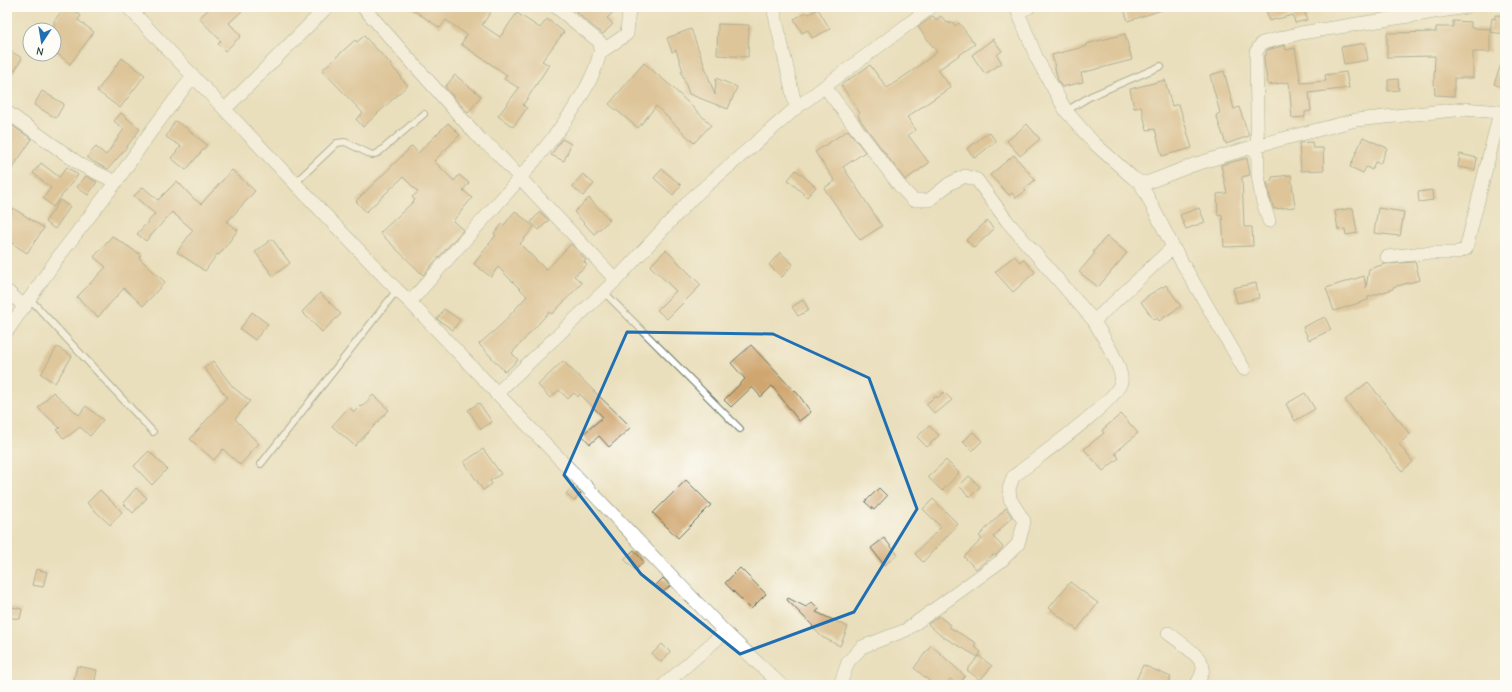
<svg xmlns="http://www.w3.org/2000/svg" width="1512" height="692" font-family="'Comic Neue',sans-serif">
<rect width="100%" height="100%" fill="#fdfcf7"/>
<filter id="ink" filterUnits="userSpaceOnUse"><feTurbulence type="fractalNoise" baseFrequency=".025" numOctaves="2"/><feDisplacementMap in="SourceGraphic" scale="8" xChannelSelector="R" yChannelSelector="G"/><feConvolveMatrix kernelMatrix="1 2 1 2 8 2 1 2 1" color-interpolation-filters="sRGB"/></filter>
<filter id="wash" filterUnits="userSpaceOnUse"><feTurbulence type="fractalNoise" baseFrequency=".012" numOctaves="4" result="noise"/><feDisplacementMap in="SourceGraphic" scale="16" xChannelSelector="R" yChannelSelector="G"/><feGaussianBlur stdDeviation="0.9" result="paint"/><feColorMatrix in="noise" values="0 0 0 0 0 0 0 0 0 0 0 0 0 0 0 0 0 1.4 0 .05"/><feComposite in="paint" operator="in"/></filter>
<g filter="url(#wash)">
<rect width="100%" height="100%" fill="#eadfbc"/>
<g id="blocks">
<path fill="#d0a66f" d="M65,7h5l11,9 -3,4 16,12 -24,32 -16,-13v-30z
M211,7h35l-17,16 12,13 -16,15 -7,-7 3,-3 -22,-23z
M409,7h85l-12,18 18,12 17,-24 23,15 7,-9 17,13 -22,29 7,4 -26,40 4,3 -14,19 -15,-11 21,-28 -15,-9 3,-4 -46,-31 6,-9 -21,-15 -6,8z
M572,7h47l-12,11 6,6 -10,10 -19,-15z
M1123,7h41l1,2 -37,12z
M1275,7h34l1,4 -5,1 2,8 -12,3 -2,-8 -24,6 -3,-12z
M818,9l12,20 -18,9 -4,-8 -6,3 -8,-14 13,-7 2,2z
M1495,15l10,1v18l-15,-2v20h-17v26h-19v18l-19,-1 -1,-15 1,-24 -48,1v-24l49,-1v-5h17v-6l18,1v6l20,1 -1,2 2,-13 3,1z
M933,16l3,4 5,-4 6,7 2,-1 1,2 3,-2 2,4 4,-3 16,21 -37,26 13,17 -44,30 9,13 -8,5 21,28 -24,17 -44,-59 -3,-6 2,-2 -19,-28 29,-20 17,23 25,-17 25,-19 -19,-25z
M718,24l31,1 -1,32 -31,-2z
M691,29l24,66 1,-17 21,9 -9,22 -39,-15 -8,-23h2l-7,-21 -4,2 -5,-14z
M1125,34l7,26 -51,13 2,9 -21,5 -4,-6 -6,-26 35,-9 -1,-2z
M364,36l27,28 -1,1 11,11 -1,2 8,7 -45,42 -7,-8 7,-6 -41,-43 33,-30 2,2z
M993,39l9,12 -5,4 5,8 -17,11 -13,-19z
M1365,43l3,17 -24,4 -3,-17z
M1285,45l1,5 9,-2 6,35 25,-2 -1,-6 21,-3 3,16 -40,5 2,18 -6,1v5l-13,1 -3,-36 -21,3 -4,-23v-6l2,-1 1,-5z
M7,49l15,9 -15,26z
M1504,56h1v33l-11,-5z
M122,58l23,17 -25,33 -23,-17z
M644,63l28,24 39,38 -17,18 -38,-37 -18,22 -29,-24z
M1224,71l10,38 5,-2 10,29 -23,8 -10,-29 4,-2 -10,-38z
M455,75l26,21 -13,17 -23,-26z
M1398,79l1,11 -11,1v-11z
M1165,80l7,26 7,-2 13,44 -30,8 -7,-27 -8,1 -6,-24 -7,2 -4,-19z
M42,91l22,13 -8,14 -22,-13z
M121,113l19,16 -18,24 -14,16 -14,-7 -7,-5 9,-10 10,8 18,-26 -10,-8z
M175,121l12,7v1l20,16 -21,25 -15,-12 10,-12 -15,-9z
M7,122l25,17 -25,37z
M448,123l12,12 -26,26 20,20 5,-6 10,8 -6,7 9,8 -19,23 10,9 -40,45 -43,-42 35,-33 -3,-3 6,-5 -15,-15 -37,35 -10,-11 56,-55 6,7z
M1027,124l13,15 -20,17 -13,-15z
M848,130l17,22 -22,15 39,59 -22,14 -36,-52 11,-7 -20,-29z
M989,132l7,9 -21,17 -8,-9z
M1363,137l24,11 -7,16 -5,-2 -3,8 -6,-3 -3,6 -13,-6z
M562,139l9,5 -7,17 -13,-6z
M1312,142l1,6h10l1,22 -23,1 -2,-28z
M1460,154l17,4 -2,12 -17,-3z
M1014,155l21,25 -11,9 2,2 -10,7 -4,-5 -3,2 -19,-20z
M1247,158l3,17 -8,2 2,50h8l1,19 -29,1 -2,-32 -4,1 -1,-22 10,-1 -6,-28z
M41,163l18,14 8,-10 11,8 -25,32 -10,-9 8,-10 -18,-15z
M662,169l19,16 -8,10 -19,-17z
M232,170l23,21 -28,31 11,8 -19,25 -2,-1 -12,17 -28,-19 16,-22 -21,-18 -26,29 -9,-7 18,-20 -21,-18 9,-9 15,13 19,-19 16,17 8,6z
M796,170l20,17 -9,10 -19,-17z
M583,174l11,10 -11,12 -11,-10z
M1291,175l4,32 -21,2 -4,-12 -3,-15 5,-1v-4z
M86,176l11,6 -9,13 -11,-8z
M1432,190l1,10 -14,2 -1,-10z
M589,198l21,22 -16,14 -20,-22z
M60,200l10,7 -15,22 -10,-7z
M13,208l31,20 -17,25 -20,-13v-23z
M1199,208l6,14 -19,7 -6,-14z
M1353,208l4,25 -11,2 -1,-6 -7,1 -3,-19z
M1378,208l26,4 -4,24 -26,-3z
M515,211l19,16 -14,17 26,26 25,-26 15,16 -2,2 3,3 -13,11 8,7 -30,31 -3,-2 -37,41 6,7 -13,12 -26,-28 22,-19 26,-29 -29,-29 -7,10 -17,-13 22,-29 -2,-1 8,-10 2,1z
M540,212l9,8 -10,10 -8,-8z
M987,221l7,8 -20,19 -8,-8z
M112,236l29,19 -2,3 26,24 -22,24 -19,-18 -26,29 -21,-20 29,-30 -12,-10z
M1107,236l20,17 -29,34 -19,-15 16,-19 -2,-1z
M272,239l18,24 -17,13 -18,-24z
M666,250l35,35 -34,34 -10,-9 19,-19 -26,-25z
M780,252l13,12 -11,13 -13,-12z
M1014,256l6,6 3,-3 12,13 -22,20 -18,-20z
M1415,262l5,18 -27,7v2l-25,8v3l-34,11 -8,-23 38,-12 2,12 3,-19 16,-5z
M1256,283l3,15 -22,5 -4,-15z
M1166,285l15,21 -22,15 -2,-3 -3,2 -13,-18 6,-5v-1z
M320,293l21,21 -19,18 -20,-20z
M803,300l6,10 -11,6 -6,-9z
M444,309l16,11 -7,10 -16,-11z
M252,312l16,12 -13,16 -15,-11z
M1325,317l6,13 -22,10 -6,-13z
M751,345l43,46 1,-1 16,22 -12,9 -27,-35 -11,11 -9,-10 -21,20 -7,-7 21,-21 -14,-16z
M57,347l15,9 -17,27 -14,-9z
M213,361l20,26 17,14 -15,18 24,25 -10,9 1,1 -10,11 -17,-16 -9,11 -24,-21 37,-42 -23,-29z
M563,361l68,66 -22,20 -10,-11 -9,8 -8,-9 21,-18 -23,-23 -2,3 -4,-4 -6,6 -9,-9 -9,8 -12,-13z
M1368,382l42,52 -11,10 14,18 -11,9 -57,-71z
M53,392l26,23 7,-9 17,14 -13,16 -10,-9 -16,12 -7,-9 3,-2 -22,-20z
M944,392l8,8 -17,14 -9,-10 10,-8 1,2z
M1305,393l10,16 -20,12 -9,-17z
M373,395l16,15 -34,36 -23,-20 17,-19 5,5 6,-6 2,1z
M479,403l13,19 -11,7 -13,-19z
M1121,414l17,19 -23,20 4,5 -16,13 -19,-22 20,-16 -2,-3z
M929,426l10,9 -12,12 -10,-10z
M973,432l9,9 -10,10 -9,-9z
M483,449l18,25 -11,7 2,3 -9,6 -19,-28z
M149,451l18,18 -15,16 -18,-19z
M946,460l13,13 -17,18 -14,-14z
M969,476l11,11 -10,10 -11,-11z
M686,480l25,25 -33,33 -25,-25z
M573,485l8,8 -7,8 -8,-7z
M136,488l11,10 -14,15 -10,-10z
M879,488l8,8 -13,14 -9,-8z
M100,490l22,22 -12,13 -23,-22z
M933,499l25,25 -35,38 -8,-8 26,-27 -18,-18z
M1006,508l6,9 -19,20 10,10 -7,8h-3l-17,14 -12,-12 18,-18 -3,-3z
M884,538l14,17 -14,10 -13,-17z
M634,550l10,12 -9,8 -11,-11z
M740,568l26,26 -15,15 -26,-26z
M36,569l11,3 -4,15 -11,-2z
M663,578l7,8 -8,7 -7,-7z
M1070,582l28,21 -21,27 -28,-22z
M788,598l18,9 6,-5 7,7 -3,3 32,15 -8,19 -18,-9 -10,-10 1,-1 -26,-26z
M7,606l15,3 -2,10 -13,-2z
M939,616l11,9 -1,2 27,16 -2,3 7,6 -3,5 -38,-22 -12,-11z
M662,644l8,8 -9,10 -9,-8z
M931,645l34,31 -7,9 -8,-6 -5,6h-11l-20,-17z
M979,656l13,10 -12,14 -13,-10z
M1143,665l28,12 -4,8h-33z
M77,666l20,4 -3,15h-21z"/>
</g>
</g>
<g filter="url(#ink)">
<use href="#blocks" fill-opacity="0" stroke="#667664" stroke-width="1"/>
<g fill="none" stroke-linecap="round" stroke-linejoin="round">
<defs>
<path id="lane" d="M1066,111l25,-15 70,-30
M295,183l42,-40 8,-1 27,13 6,-2 46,-39
M603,291l137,138
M30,299l123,133
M261,464l136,-174"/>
<path id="street" d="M128,7c89,95 179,189 269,283l13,12 315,330 56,53
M363,7l118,133 12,9 123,131
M773,7l23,101
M1016,7l21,52 29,52 28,32 39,35 7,4h9l44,-17 66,-20 97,-25 108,-11 36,3 5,2
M1018,12l11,-5
M601,52l26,-18 2,-27
M825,87l75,99 13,14h16l20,-16 16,-8 12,4 30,41 87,100
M225,109l102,-102
M7,112l74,53 35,17
M1140,182l33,65 71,122
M1269,221l-7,-22 -4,-24 -2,-123 6,-9 39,-10 165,-26
M1387,257l37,-4h31l11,-4 34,-137
M7,291l18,16
M410,302c24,-27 48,-55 73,-82 34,-39 116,-125 118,-177l-45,-36
M7,331l52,-75 57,-74 33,-48 44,-58
M496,394l120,-114 75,-81 105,-91 135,-101
M1168,633c9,7 35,24 35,35 0,6 -4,12 -7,17
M664,685l61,-53
M840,685l8,-23 14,-15 44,-17 95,-69 17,-17 5,-17 1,-6 -14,-22 -1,-10 4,-12c19,-16 104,-75 108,-95 3,-14 -20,-48 -27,-61l79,-74"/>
</defs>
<use href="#lane" stroke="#667664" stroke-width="8"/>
<use href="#street" stroke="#667664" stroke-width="14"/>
<use href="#lane" stroke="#fff" stroke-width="6"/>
<use href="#street" stroke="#fff" stroke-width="13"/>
</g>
</g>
<path d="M0 0H1512V692H0ZM627,332l146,2 96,44 48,131 -63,103 -114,42 -99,-80 -77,-99z" fill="#eadfbc" fill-opacity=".55" fill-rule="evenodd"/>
<path fill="none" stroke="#1f6fb2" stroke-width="3" stroke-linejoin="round" d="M627,332l146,2 96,44 48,131 -63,103 -114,42 -99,-80 -77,-99z"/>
<rect width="1512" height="692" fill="none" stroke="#fdfcf7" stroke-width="24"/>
<g transform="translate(42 42) rotate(192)"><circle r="19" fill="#fdfcf7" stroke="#a4b0a9"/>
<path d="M0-3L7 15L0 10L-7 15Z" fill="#1f6fb2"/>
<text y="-6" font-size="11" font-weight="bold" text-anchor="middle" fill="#1f3d34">N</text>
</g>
</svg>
